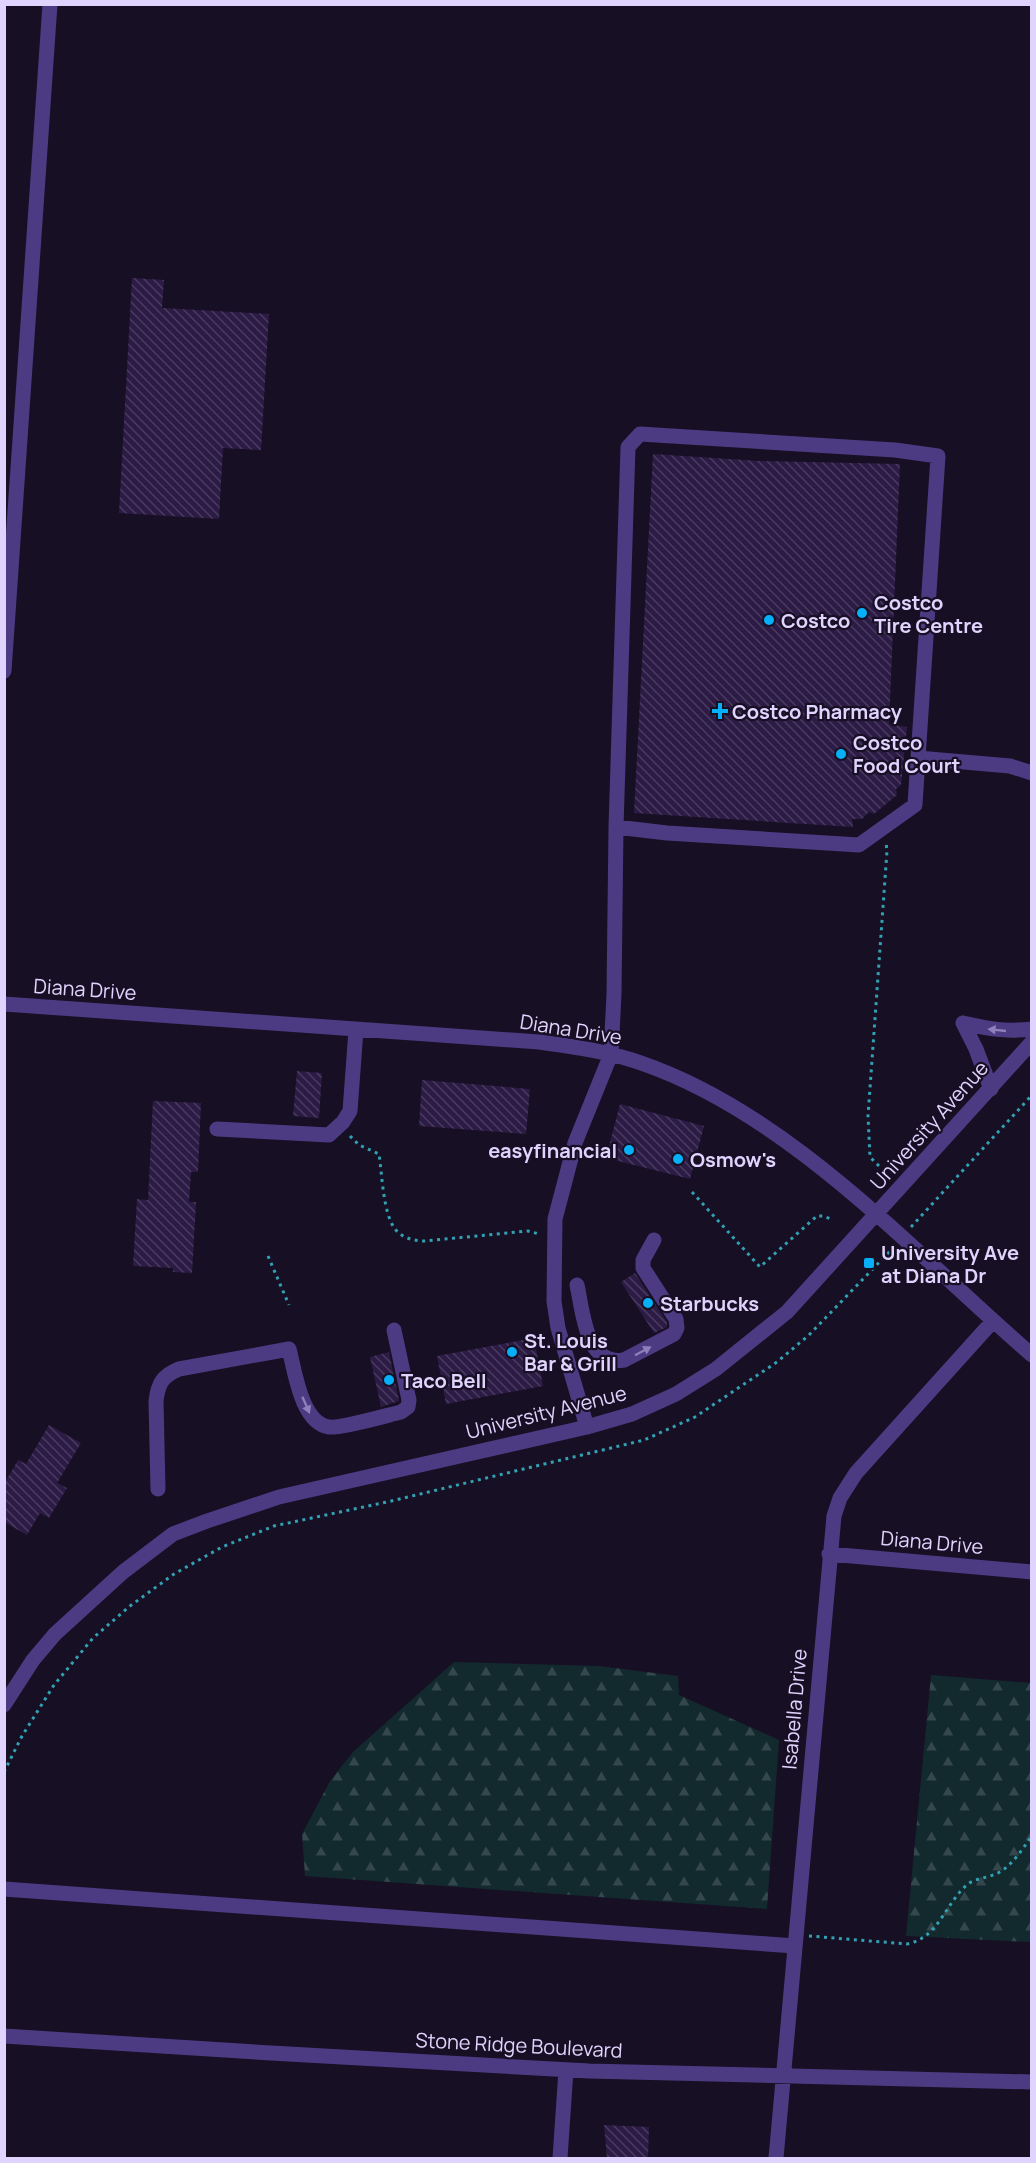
<svg xmlns="http://www.w3.org/2000/svg" width="1036" height="2163" font-family="Manrope,sans-serif">
<defs>
<pattern id="forest-firs" width="22" height="20" patternUnits="userSpaceOnUse" patternTransform="scale(1.5)"><rect width="22" height="20" fill="#12292e"/><path d="M5 1l3.5 6h-7zM16 11l3.5 6h-7z" fill="#34474d"/></pattern>
<pattern id="building-back-hatch" width="6" height="6" patternUnits="userSpaceOnUse" patternTransform="scale(1.5)"><rect width="6" height="6" fill="#2c1b44"/><path d="M-1 5l2 2M0 0l6 6M5-1l2 2" fill="none" stroke="#4a3b60"/></pattern>
</defs>
<rect width="100%" height="100%" fill="#170f24"/>
<path fill="url(#forest-firs)" d="M454,1662l145,4 79,10 1,19 100,45 -12,169 -462,-33 -3,-42 28,-53 23,-29z
M931,1675l100,8v259l-125,-6z"/>
<path fill="url(#building-back-hatch)" d="M132,278l32,2 -2,28 107,6 -8,136 -38,-2 -4,71 -100,-6z
M653,454l106,7 141,3 -11,260 18,3 -6,58 -5,4 1,6 -23,19 -5,-2 -7,7h-10l1,8 -219,-14z
M297,1071l25,2 -3,45 -26,-2z
M422,1080l108,9 -4,45 -107,-8z
M153,1101l48,2 -3,69h-7l-2,30h7l-4,71 -19,-1v-4l-40,-2 4,-67 11,1z
M620,1104l84,22 -14,53 -84,-21z
M635,1273l32,49v5l-13,6 -33,-51z
M534,1338l9,48 -97,18 -9,-48z
M389,1352l10,49 -18,6 -11,-50z
M49,1425l32,18 -24,40 10,5 -18,30 -9,-5 -13,22 -23,-13v-38l14,-24 8,4z
M604,2125l45,2 -1,31h-41z"/>
<g fill="none" stroke-linecap="round" stroke-linejoin="round">
<path stroke="#32a1b3" stroke-width="3" stroke-dasharray="3 4.5" stroke-linecap="butt" d="M350,1136l9,9 20,9c3,20 4,59 16,75 7,9 19,12 30,12l103,-10 11,3
M879,1166l-9,-9 -2,-41 19,-265 -1,-8
M692,1192l68,75 57,-51h6l8,3
M911,1227l121,-132
M268,1256l21,49
M4,1772l18,-36 32,-51 39,-47 37,-32 44,-32 48,-27 52,-21 113,-24 257,-62 51,-23 82,-55 32,-27 84,-87
M809,1936l98,8c32,-6 38,-41 61,-60 8,-6 20,-6 30,-11 15,-8 24,-24 34,-37"/>
<path stroke="#4c3b82" stroke-width="15" d="M4,671l46,-667
M616,827l12,-380 12,-13 255,16 43,6 -20,302 92,8 22,7
M4,1004l535,38c34,5 69,9 102,21 149,51 273,190 391,292
M963,1023l13,26 15,40
M963,1023c27,6 40,9 69,6
M217,1129l112,6 14,-13 7,-11 6,-81
M577,1285c6,26 8,81 47,75l50,-26 3,-6 -1,-9 -33,-51v-8l11,-20
M587,1427l-29,-99 -4,-27 1,-82 20,-76 36,-89 3,-60 2,-167 51,6 192,12 56,-40 3,-47
M158,1489l-2,-88c2,-17 6,-25 23,-32l110,-20c6,22 12,74 40,78 11,2 59,-12 72,-15l7,-5 1,-7 -15,-70
M829,1554l203,18
M4,1705l29,-45 22,-26 68,-62 50,-38 34,-13 72,-24 308,-70 45,-13 44,-20 40,-25 71,-57 245,-270
M4,1889l791,57
M4,2036l267,17 318,18 443,11
M560,2158l6,-88
M776,2158l58,-642 6,-18 16,-25 137,-152"/>
</g>
<defs><path id="oneway-solid" d="M-6-.8H1V-3.2L6.5 0L1 3.2V.8H-6Z" transform="scale(1.5)"/></defs>
<g fill="#8f7fba">
<use href="#oneway-solid" transform="translate(997 1030) rotate(-174)"/>
<use href="#oneway-solid" transform="translate(643 1351) rotate(-28)"/>
<use href="#oneway-solid" transform="translate(306 1405) rotate(66)"/>
</g>
<g fill="#06aff7" stroke="#170f24" stroke-width="2">
<circle cx="862" cy="613" r="6"/>
<circle cx="769" cy="620" r="6"/>
<path d="M717 702h6v6h6v6h-6v6h-6v-6h-6v-6h6z"/>
<circle cx="841" cy="754" r="6"/>
<circle cx="629" cy="1150" r="6"/>
<circle cx="678" cy="1159" r="6"/>
<rect x="863" y="1257" width="12" height="12" rx="3"/>
<circle cx="648" cy="1303" r="6"/>
<circle cx="512" cy="1352" r="6"/>
<circle cx="389" cy="1380" r="6"/>
</g>
<g text-anchor="middle" dominant-baseline="central" stroke-width="4.5" stroke-linejoin="round" paint-order="stroke">
<g font-size="20" font-weight="bold" fill="#e0d3fe" stroke="#170f24" text-anchor="start">
<text x="874" y="602">Costco<tspan x="874" dy="23">Tire Centre</tspan></text>
<text x="781" y="620">Costco</text>
<text x="732" y="711">Costco Pharmacy</text>
<text x="853" y="742">Costco<tspan x="853" dy="23">Food Court</tspan></text>
<text x="617" y="1150" text-anchor="end">easyfinancial</text>
<text x="690" y="1159">Osmow's</text>
<text x="881" y="1252">University Ave<tspan x="881" dy="23">at Diana Dr</tspan></text>
<text x="660" y="1303">Starbucks</text>
<text x="524" y="1340">St. Louis<tspan x="524" dy="23">Bar &amp; Grill</tspan></text>
<text x="401" y="1380">Taco Bell</text>
</g>
<g font-size="20" fill="#e0d3fe" stroke="#170f24">
<text transform="translate(85 989) rotate(4)">Diana Drive</text>
<text transform="translate(571 1029) rotate(9)">Diana Drive</text>
<text transform="translate(929 1125) rotate(-48)">University Avenue</text>
<text transform="translate(546 1412) rotate(-14)">University Avenue</text>
<text transform="translate(932 1542) rotate(5)">Diana Drive</text>
<text transform="translate(794 1709) rotate(-85)">Isabella Drive</text>
<text transform="translate(519 2045) rotate(3)">Stone Ridge Boulevard</text>
</g>
</g>
<rect width="1036" height="2163" fill="none" stroke="#e0d3fe" stroke-width="12"/>
</svg>
